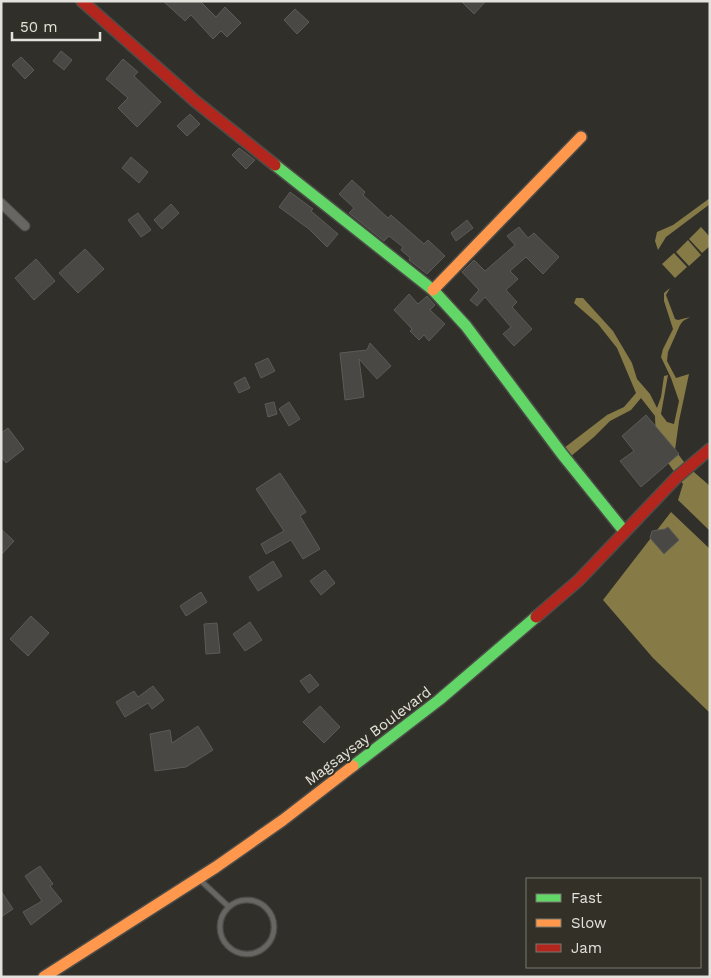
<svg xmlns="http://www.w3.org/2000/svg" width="711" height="978" font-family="'Work Sans',sans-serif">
<rect width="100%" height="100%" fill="#302f2a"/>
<path fill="#867a46" d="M710,198v6l-44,33 -8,13 -3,-9 2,-9 16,-7z
M701,227l9,10v9l-8,7 -13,-14z
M688,240l13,15 -12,11 -13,-14z
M674,253l13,14 -12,11 -13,-14z
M670,288l-4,7 9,24 3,1 12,-3 -7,4 -3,4 -12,27 -1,9 9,17 13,-4 -10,47 -4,29 12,16 23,20v45l-32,-31 5,-16 -27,-38 -1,-30 -14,-18 -10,12 -21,11 -16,16 -24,20 -6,-9 43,-33 17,-8 12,-14 -19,-45 -19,-24 -24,-21 2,-5h7l30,33 19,32 5,16 13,15 7,14 4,-11 3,-21 4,-1 -7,39 6,8 7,2 5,-23 -8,-23 -10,-21 2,-8 10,-20 -9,-28v-8z
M671,512l39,37v164l-57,-55 -50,-58z"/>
<path fill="#494844" stroke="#5b5b57" d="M163,1h37l16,16 9,-10 16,16 -14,14 -6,-6 -8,8 -22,-24 -6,6z
M461,1h25l-12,13z
M295,9l14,13 -12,12 -13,-14z
M61,51l11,9 -8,10 -11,-9z
M21,57l13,13 -9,9 -13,-14z
M123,59l15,13 -4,4 27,26 -24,25 -19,-19 10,-10 -22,-19z
M190,114l10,10 -13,12 -10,-10z
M239,148l16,12 -9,9 -14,-14z
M131,157l17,15 -9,11 -17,-15z
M352,180l13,12 -2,3 25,23 3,-3 33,29 4,-4 17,16 -18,18 -18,-14 1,-2 -9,-8 2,-3 -14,-11 -5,5 -35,-28 5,-5 -15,-14z
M290,192l23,17 -2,2 27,23 -11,13 -18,-18 -30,-22z
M171,204l8,9 -17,16 -8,-9z
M138,213l13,17 -10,7 -13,-17z
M467,220l6,8 -17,13 -5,-8z
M519,227l9,11 6,-5 25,24 -16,17 -17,-17 -16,14 8,8 -12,11 11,12 -5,5 20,22 -18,17 -11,-12 8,-7 -26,-30 -8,9 -7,-6 9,-10 -17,-18 12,-12 11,11 30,-26 -8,-9z
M85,249l19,20 -26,24 -19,-20z
M36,259l19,22 -21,19 -19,-22z
M409,294l9,10 9,-8 8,9 -5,5 15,14 -16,17 -5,-6 -5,5 -9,-9 2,-2 -18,-19z
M370,343l21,23 -14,13 -18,-20 5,38 -19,3 -5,-47 27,-3z
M268,358l7,13 -14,7 -6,-14z
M245,377l5,11 -11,5 -5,-10z
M274,402l3,12 -9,3 -3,-13z
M289,402l11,17 -11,7 -10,-17z
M646,415l33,39 -38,33 -21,-26 14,-10 -12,-15z
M8,428l16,21 -18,14 -5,-7v-23z
M280,473l26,39 -6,4 20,33 -17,10 -12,-19 -25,14 -5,-10 23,-13 -28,-42z
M668,527l11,13 -15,14 -14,-16 2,-7 13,-2z
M1,529l13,12 -13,14z
M273,561l9,15 -24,15 -9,-14z
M325,570l10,13 -14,12 -11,-14z
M201,592l6,10 -21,14 -6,-10z
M31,616l18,17 -21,23 -18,-17z
M250,622l12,18 -17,11 -12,-17z
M217,623l3,30 -14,1 -2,-30z
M310,674l9,11 -10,8 -9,-12z
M153,686l11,14 -12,9 -4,-6 -23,14 -9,-15 18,-11 4,6z
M320,706l20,21 -16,16 -21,-21z
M198,726l15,24 -27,17 -31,4 -5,-37 20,-4 2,13z
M40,866l13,18 -3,2 12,15 -31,24 -8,-13 19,-11 -17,-25z
M1,891l12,18 -12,8z"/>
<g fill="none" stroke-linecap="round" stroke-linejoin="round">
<defs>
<path id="lane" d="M199,879l30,28
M220 927a27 27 0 1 1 54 0a27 27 0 1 1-54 0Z"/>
<path id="street" d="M1,203l24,23"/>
<path id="fast" d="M275,165l158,125 33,36 96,128 62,77
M353,766l86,-66 97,-83"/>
<path id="slow" d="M433,290l148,-153
M44,977l172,-110 67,-47 70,-54"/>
<path id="jam" d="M82,1l113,100 80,64
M536,617l43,-37 98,-103 33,-28"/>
</defs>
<use href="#lane" stroke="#4c4c48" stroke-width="7"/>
<use href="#street" stroke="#4c4c48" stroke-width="11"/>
<use href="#fast" stroke="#4c4c48" stroke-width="14"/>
<use href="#slow" stroke="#4c4c48" stroke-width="14"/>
<use href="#jam" stroke="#4c4c48" stroke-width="14"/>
<use href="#lane" stroke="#676662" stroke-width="4.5"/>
<use href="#street" stroke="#676662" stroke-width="9"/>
<use href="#fast" stroke="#63d668" stroke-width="11"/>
<use href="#slow" stroke="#ff974d" stroke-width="11"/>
<use href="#jam" stroke="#b3261e" stroke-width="11"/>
</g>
<g text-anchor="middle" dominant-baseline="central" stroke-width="4" stroke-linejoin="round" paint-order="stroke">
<g font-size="15" fill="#e3e2dc" stroke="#333127">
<text transform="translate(368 736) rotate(-37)">Magsaysay Boulevard</text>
</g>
</g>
<rect width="711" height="978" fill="none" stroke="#e3e2dc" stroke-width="5"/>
<rect x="526" y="878" width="175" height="90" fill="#333127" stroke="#79786f"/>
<rect x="536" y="894" width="25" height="8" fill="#63d668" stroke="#79786f"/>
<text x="571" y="903" font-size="15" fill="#e3e2dc">Fast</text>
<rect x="536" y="919" width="25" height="8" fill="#ff974d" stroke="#79786f"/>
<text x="571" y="928" font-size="15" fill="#e3e2dc">Slow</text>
<rect x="536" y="944" width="25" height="8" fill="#b3261e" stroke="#79786f"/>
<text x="571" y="953" font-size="15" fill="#e3e2dc">Jam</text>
<path d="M12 32v8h88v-8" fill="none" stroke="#e3e2dc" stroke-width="2.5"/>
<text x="20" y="32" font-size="15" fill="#e3e2dc" stroke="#333127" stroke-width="4" paint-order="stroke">50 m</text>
</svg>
